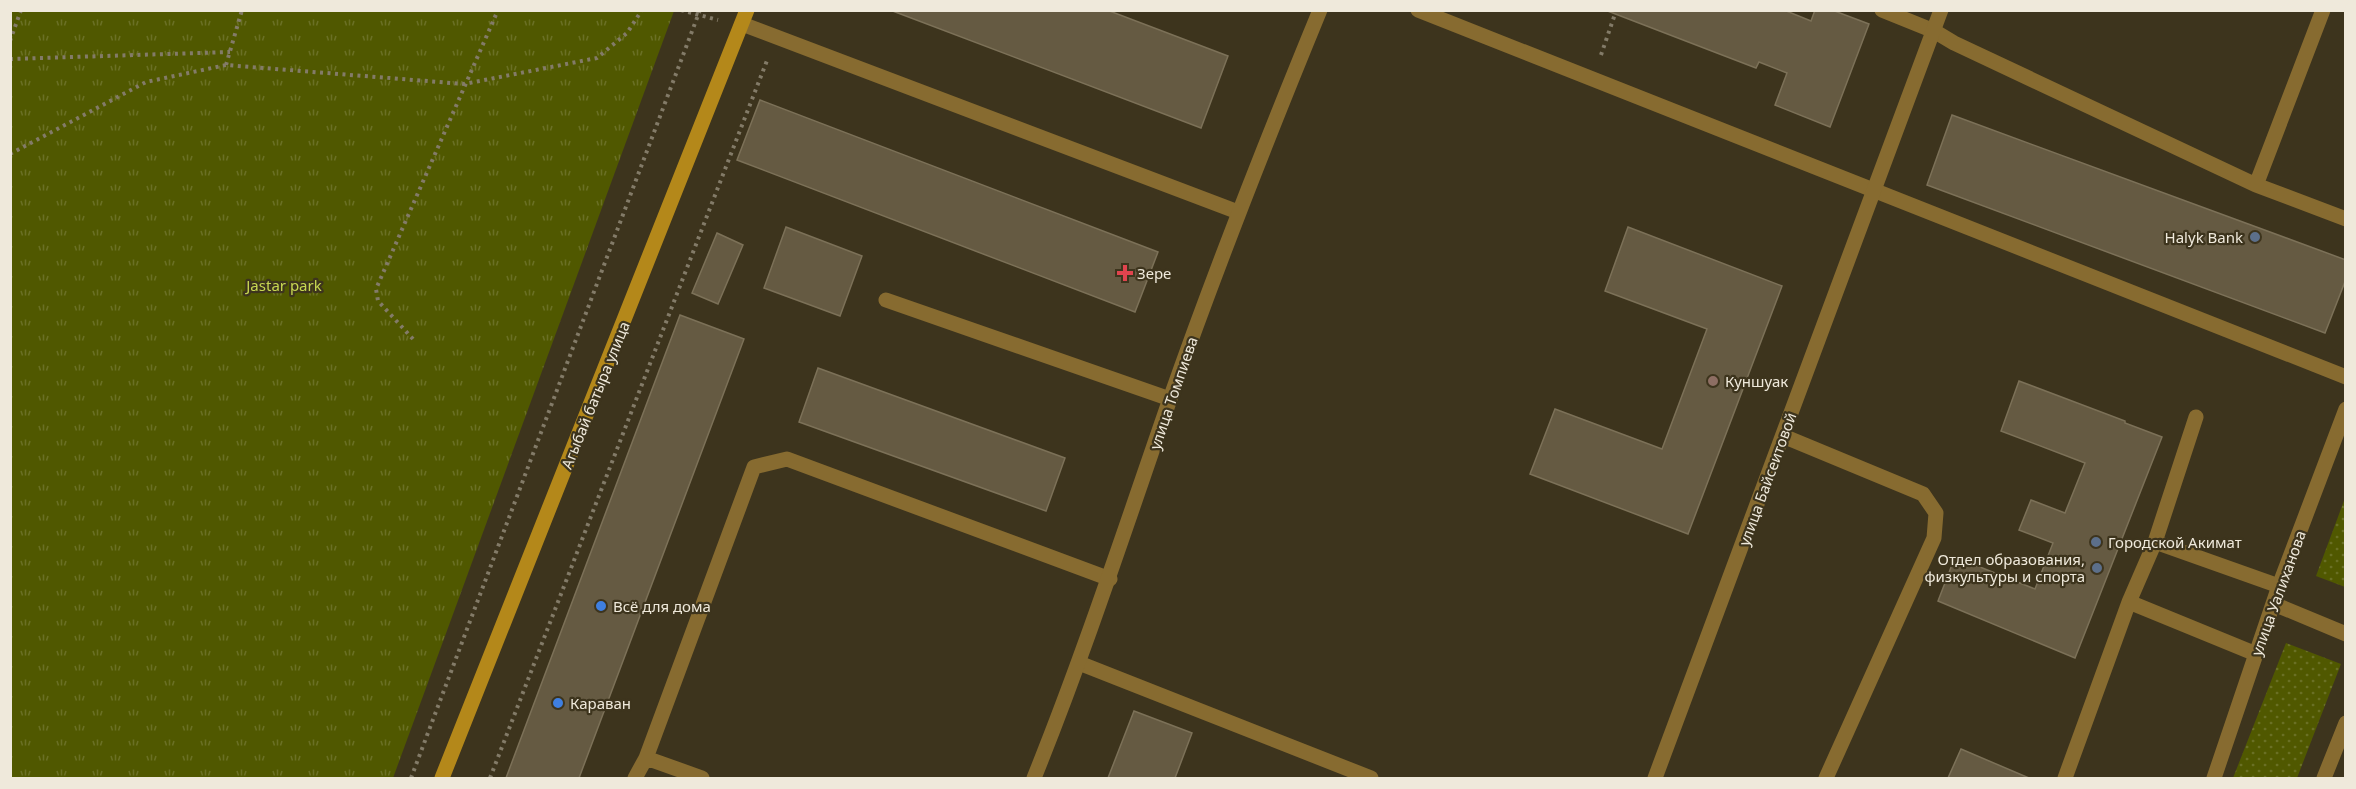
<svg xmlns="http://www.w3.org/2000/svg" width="2356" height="789" font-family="'Noto Sans',sans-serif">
<defs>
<pattern id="grass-dots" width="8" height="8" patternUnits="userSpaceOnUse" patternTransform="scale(1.5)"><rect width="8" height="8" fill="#505800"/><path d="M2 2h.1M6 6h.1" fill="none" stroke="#6a7025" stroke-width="1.8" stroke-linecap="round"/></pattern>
<pattern id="park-tufts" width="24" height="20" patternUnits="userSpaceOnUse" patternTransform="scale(1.5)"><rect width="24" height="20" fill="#505800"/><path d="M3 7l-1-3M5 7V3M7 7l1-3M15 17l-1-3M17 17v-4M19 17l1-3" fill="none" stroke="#6a7025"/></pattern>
</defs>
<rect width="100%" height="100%" fill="#3d341d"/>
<path fill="url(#grass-dots)" d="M2345,498l1,89h-1l-29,-11z
M2286,643l55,21 -44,114h-64z"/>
<path fill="url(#park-tufts)" d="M10,11h664l-281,767h-382z"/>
<path fill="#655a42" stroke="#7c7158" stroke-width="1.5" d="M890,10h217l121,46 -27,72z
M1605,10h179l27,11 4,-11h17l37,14 -39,103 -55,-22 12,-32 -28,-11 -3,6z
M760,100l398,152 -23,60 -398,-152z
M1952,115l394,145v19l-21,54 -398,-148z
M786,227l76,29 -22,60 -76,-28z
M1628,227l154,59 -94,248 -158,-60 25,-65 107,40 45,-120 -102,-38z
M717,233l26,12 -25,59 -26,-11z
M680,315l64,24 -165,439h-73z
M818,368l247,90 -19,53 -247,-89z
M2019,381l106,40v2l37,14 -87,221 -137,-57 17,-44 80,32 18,-46 -34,-13 12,-30 34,13 20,-50 -84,-32z
M1134,711l58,22 -17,45h-67z
M1961,749l68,29h-81z"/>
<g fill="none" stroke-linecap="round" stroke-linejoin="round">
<path stroke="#837b68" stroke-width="4" stroke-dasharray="3 4.5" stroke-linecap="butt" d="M681,10l37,10
M10,41l11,-31
M1601,55l14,-41
M10,59l220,-7
M226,65l16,-55
M10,154l136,-72 80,-17 238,19 133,-26 30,-25 15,-23
M413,339l-35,-38 -2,-12 122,-279
M411,778l289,-768
M490,778l278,-720"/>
<path stroke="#876b30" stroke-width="15" d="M1418,10l928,367
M1882,10l52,21 20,12 302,142 67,-175
M742,24l496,188
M2256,185l90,34
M886,300l284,99
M1783,436l140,58 13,19 -2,25 -108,240
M2155,542l124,44
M2129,602l127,52
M1079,663l292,115
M646,758l56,20
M635,778l11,-20 108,-291 33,-8 323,120
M2065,778l64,-176 26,-60 41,-125"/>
<path stroke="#876b30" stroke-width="15" d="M1034,778c50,-124 92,-252 136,-379 46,-131 97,-260 150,-389
M1655,778l286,-768"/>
<path stroke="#876b30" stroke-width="15" d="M2274,604l72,30
M2214,778l65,-192 67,-177
M2324,778l22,-55"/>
<path stroke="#b4881a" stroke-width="15" d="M442,778l305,-768"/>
</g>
<g fill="#5c6f8a" stroke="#3d341d" stroke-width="2">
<circle cx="2255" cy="237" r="6"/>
<circle cx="2096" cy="542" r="6"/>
<circle cx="2097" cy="568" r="6"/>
</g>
<path fill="#e0444e" stroke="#3d341d" stroke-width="2" d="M1122 264h6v6h6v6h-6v6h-6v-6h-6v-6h6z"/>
<circle fill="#8d6e63" stroke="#3d341d" stroke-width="2" cx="1713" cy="381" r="6"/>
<g fill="#3f7fe0" stroke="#3d341d" stroke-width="2">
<circle cx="601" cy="606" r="6"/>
<circle cx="558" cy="703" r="6"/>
</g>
<g text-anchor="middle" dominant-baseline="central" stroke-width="4.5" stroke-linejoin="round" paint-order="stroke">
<g font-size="15" fill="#efe9db" stroke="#3d341d" text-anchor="start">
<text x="2243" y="237" text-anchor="end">Halyk Bank</text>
<text x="1137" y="273">Зере</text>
<text x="1725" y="381">Куншуак</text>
<text x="2108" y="542">Городской Акимат</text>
<text x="2085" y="559" text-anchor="end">Отдел образования,<tspan x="2085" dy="17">физкультуры и спорта</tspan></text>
<text x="613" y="606">Всё для дома</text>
<text x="570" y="703">Караван</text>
</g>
<g font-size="15" fill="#c7d751" stroke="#3d341d">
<text x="284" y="285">Jastar park</text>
</g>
<g font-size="15" fill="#efe9db" stroke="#3d341d">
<text transform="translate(1173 393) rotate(-71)">улица Томпиева</text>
<text transform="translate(595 395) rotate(-68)">Агыбай батыра улица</text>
<text transform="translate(1767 479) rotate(-70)">улица Байсеитовой</text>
<text transform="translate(2278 593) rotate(-70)">улица Уалиханова</text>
</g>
</g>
<rect width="2356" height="789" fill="none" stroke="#efe9db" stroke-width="24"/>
</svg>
